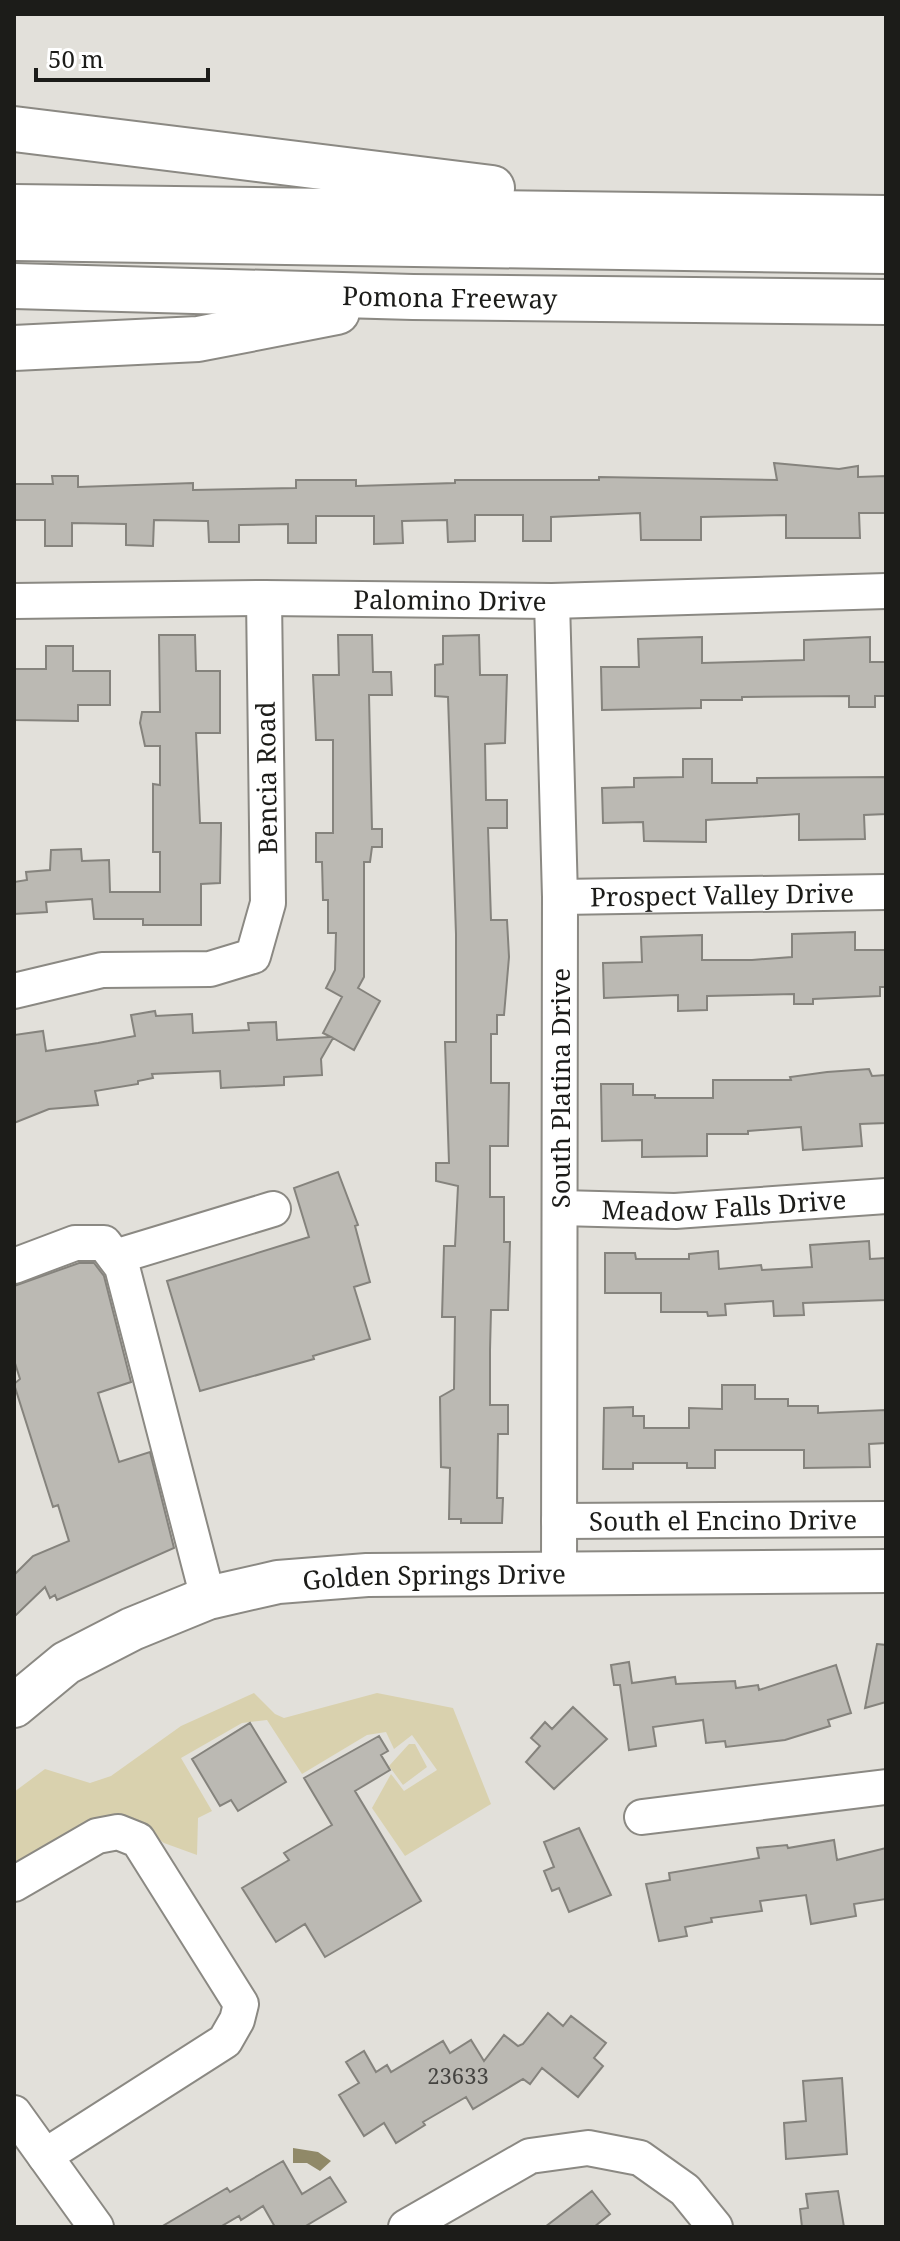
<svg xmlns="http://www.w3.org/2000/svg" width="900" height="2241" font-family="'Noto Serif',serif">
<rect width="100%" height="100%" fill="#e2e0da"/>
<path fill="#d9d1ae" d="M254,1693l21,21 9,4 93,-25 76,15 38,96 -86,52 -33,-48 19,-34 13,17 33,-21 -25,-35 -18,14 -8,-17 -19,3 -65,39 -35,-54 -25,3 -61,35 31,53 -14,7 -1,37 -33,-12 -27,-20 -123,49v-80l31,-23 45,14 21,-7 70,-50z
M409,1744h6l12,23 -24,18 -14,-19z"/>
<path fill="#908968" d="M293,2148l25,4 13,9 -11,10 -13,-8h-14z"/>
<path fill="#bbb9b3" stroke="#85837d" stroke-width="2" d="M774,463l65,6 19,-3v11l28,-1v37h-27l1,25h-74v-23l-43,1 -42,1v23h-60l-1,-27 -89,4v24h-28v-26h-48v26l-27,1 -1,-22 -45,1 1,22 -29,1v-28h-58v27h-28v-19l-49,1v17h-30l-1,-21 -54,-1 -1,26 -27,-1v-21l-54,-1v23h-27v-26h-31v-36h39l-1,-8h26v11l115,-4v7l103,-2v-8h60v6l99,-3v-3h144v-3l178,3z
M159,635h36l1,36h24v62h-24l4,90h21v7l-1,53 -19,1v41h-58v-6h-49l-2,-20 -46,3 1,10 -33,2v-32l13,-2 -1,-8 24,-2 1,-20 30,-1 1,12 27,-1 1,32h50v-40h-7v-68l7,1v-39h-15l-5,-23 2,-11h18z
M338,635h34l1,37h18l1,23h-23l3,134h10v18h-10l-2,15h-6v115l-6,11 22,13 -26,49 -21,-12 -12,21 1,16 -38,2v8l-63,3 -1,-17 -68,3 1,4 -15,3v3l-43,7 3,14 -49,4 -35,14v-88l29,-4 3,20 52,-8 37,-7 -4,-21 24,-4 1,5 36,-2 1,19 56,-3 -1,-7 28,-1 1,18 54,-3 -8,-4 19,-36 -16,-9 9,-18 1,-37h-8v-33h-5l-1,-38h-6v-29h17v-93h-17l-3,-65h26z
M479,635l1,40h27l-2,68 -20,1 1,56h21v28h-19l3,92h16l2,37 -5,58h-7v19h-6v49h18l-1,63h-18v51h14v45h6l-2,68h-17l-1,40v55h18v29h-10l-1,64h6l-1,25h-41v-4h-12l1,-51 -9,-1 -1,-70 14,-8 1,-72h-13l2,-71h11l3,-60 -22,-5v-18h13l-4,-121h11v-108l-8,-237 -13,-1v-31l8,-1v-28z
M702,637v26l102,-3v-20l66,-3v25h16v34h-11v11h-26v-11l-107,1v3h-41v8l-99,2 -1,-43h38l-1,-28z
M46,646h27v25h37v34h-32v16l-64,-1v-51h32z
M683,759h29v24h45v-5l129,-1v37l-22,1 1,24 -66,1v-26l-93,6v22l-62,-1 -1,-19 -40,1 -1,-35 32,-1v-9l49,-1z
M855,932v18h31v37h-6v9l-67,3v5h-19v-10l-87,2v14l-29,1v-16l-74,3 -1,-35 39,-1 -1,-25 61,-2v25h50l40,-3v-23z
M869,1069l3,7 14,-1v48l-26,1 2,22 -59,4 -2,-23 -53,4v3h-41v22l-65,1v-17l-40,1 -1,-57h32v11h22v3h58v-18h78l-1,-3 37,-5z
M338,1172l20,53 -3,1 15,56 -16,5 16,52 -57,17 1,3 -114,32 -33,-110 142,-44 -15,-49z
M869,1241l1,18 16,-1v42l-83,3 1,12 -30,1 -1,-15 -48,3 1,11 -18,1 -1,-4h-46v-19h-56v-40h30l1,6h53v-5l29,-3 1,18 42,-4 1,5 50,-3 -2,-22z
M79,1263h15l10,13 27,106 -33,11 21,69 31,-10 24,96 -117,52 -2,-5 -5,3 -5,-11 -31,30v-42l19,-19 36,-15 -11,-36 -5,2 -39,-123 6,-5 -6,-19v-74z
M722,1385h33v14h33v7h30v7l68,-3v33l-17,1 1,23 -66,1v-18h-89v18h-28v-5h-54v6h-30l1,-61 29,-1v9h11v12h45v-20l33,1z
M877,1644l9,1v57l-21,6z
M629,1662l3,21 43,-6 1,7 59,-3 1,7 22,-3 1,5 77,-25 15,48 -23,7 2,6 -45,14 -59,7 -1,-6 -19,2 -3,-23 -50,7 3,19 -27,4 -9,-65h-6l-3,-20z
M573,1707l34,32 -53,50 -28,-27 14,-16 -9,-8 14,-16 7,7z
M250,1723l36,59 -48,29 -7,-11 -11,6 -28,-47z
M379,1736l9,15 -7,4 9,15 -35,21 66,110 -96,56 -20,-33 -29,18 -34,-54 47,-28 -5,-7 48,-28 -28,-47z
M579,1828l32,67 -42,17 -10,-24 -7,3 -8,-20 10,-4 -10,-25z
M834,1840l3,20 49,-12v51l-32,5 2,12 -45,8 -5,-29 -46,6 2,10 -51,7 1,4 -27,5 2,9 -28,5 -13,-57 24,-4 -1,-7 90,-15 -2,-10 30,-3 1,3z
M548,2013l15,13 8,-10 35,27 -12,15 9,8 -25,31 -36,-29 -12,16 -7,-5 -50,30 -7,-12 -43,25 2,3 -29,18 -12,-20 -20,13 -25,-41 20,-12 -13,-21 18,-11 12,21 11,-7 4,7 52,-31 7,12 21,-13 13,21 20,-26 14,11 5,-2z
M842,2078l5,76 -61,5 -2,-36 22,-2 -3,-40z
M283,2161l19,33 28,-17 16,25 -42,25h-29l-12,-21 -22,14 -2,-4 -19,11h-59l66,-39 3,4z
M592,2191l18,23 -16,13h-49z
M838,2191l6,36h-42l-2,-18 8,-1 -2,-14z"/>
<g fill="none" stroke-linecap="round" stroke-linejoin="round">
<defs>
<g id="minor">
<path id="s1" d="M14,601l250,-3 288,3 334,-10"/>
<path d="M552,601l8,296 -1,679"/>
<path id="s2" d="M560,897l326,-5"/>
<path d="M14,991l88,-21 108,-1 43,-13 15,-53 -4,-305"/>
<path id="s3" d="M560,1208l115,3 211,-15"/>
<path d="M115,1257l158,-48"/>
<path d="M14,1266l61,-23h29l18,24 86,331"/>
<path id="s4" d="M559,1521l327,-2"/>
<path d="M642,1817l244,-30"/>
<path d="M14,1884l83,-48 21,-4 20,8 103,164 -4,16 -12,21 -180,115"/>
<path d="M14,2113l82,114"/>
<path d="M406,2227l124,-71 58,-8 52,10 45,32 30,37"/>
</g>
<g id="major">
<path id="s5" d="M14,1706l52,-43 66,-34 76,-31 70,-16 89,-7 519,-4"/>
</g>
<g id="highway">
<path d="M14,129l478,59"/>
<path d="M14,207l872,11"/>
<path d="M14,238l872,13"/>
<path id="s6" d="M14,286l399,11 473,5"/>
<path d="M14,348l184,-9 139,-27"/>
</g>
</defs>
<use href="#minor" stroke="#8b8983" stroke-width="38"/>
<use href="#major" stroke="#8b8983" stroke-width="46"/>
<use href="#highway" stroke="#8b8983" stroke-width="48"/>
<use href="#minor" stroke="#fff" stroke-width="34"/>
<use href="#major" stroke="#fff" stroke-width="42"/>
<use href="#highway" stroke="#fff" stroke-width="44"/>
</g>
<g text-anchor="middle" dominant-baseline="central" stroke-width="8" stroke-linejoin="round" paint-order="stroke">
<g font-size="22" fill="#444340">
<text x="458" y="2075">23633</text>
</g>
<g font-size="26" fill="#1c1c19" stroke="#fff">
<text stroke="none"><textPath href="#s6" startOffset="436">Pomona Freeway</textPath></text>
<text stroke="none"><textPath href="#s1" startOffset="436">Palomino Drive</textPath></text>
<text transform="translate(266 778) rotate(-91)">Bencia Road</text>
<text stroke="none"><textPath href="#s2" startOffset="162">Prospect Valley Drive</textPath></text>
<text transform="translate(560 1088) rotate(-90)">South Platina Drive</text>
<text stroke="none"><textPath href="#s3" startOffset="164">Meadow Falls Drive</textPath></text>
<text stroke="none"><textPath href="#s4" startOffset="164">South el Encino Drive</textPath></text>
<text stroke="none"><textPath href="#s5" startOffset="452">Golden Springs Drive</textPath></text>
</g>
</g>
<rect width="900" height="2241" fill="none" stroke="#1c1c19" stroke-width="32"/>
<path d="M36 68v12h172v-12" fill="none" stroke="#1c1c19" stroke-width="4"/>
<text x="48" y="68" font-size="24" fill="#1c1c19" stroke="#ffffff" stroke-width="6" paint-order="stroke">50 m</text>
</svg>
